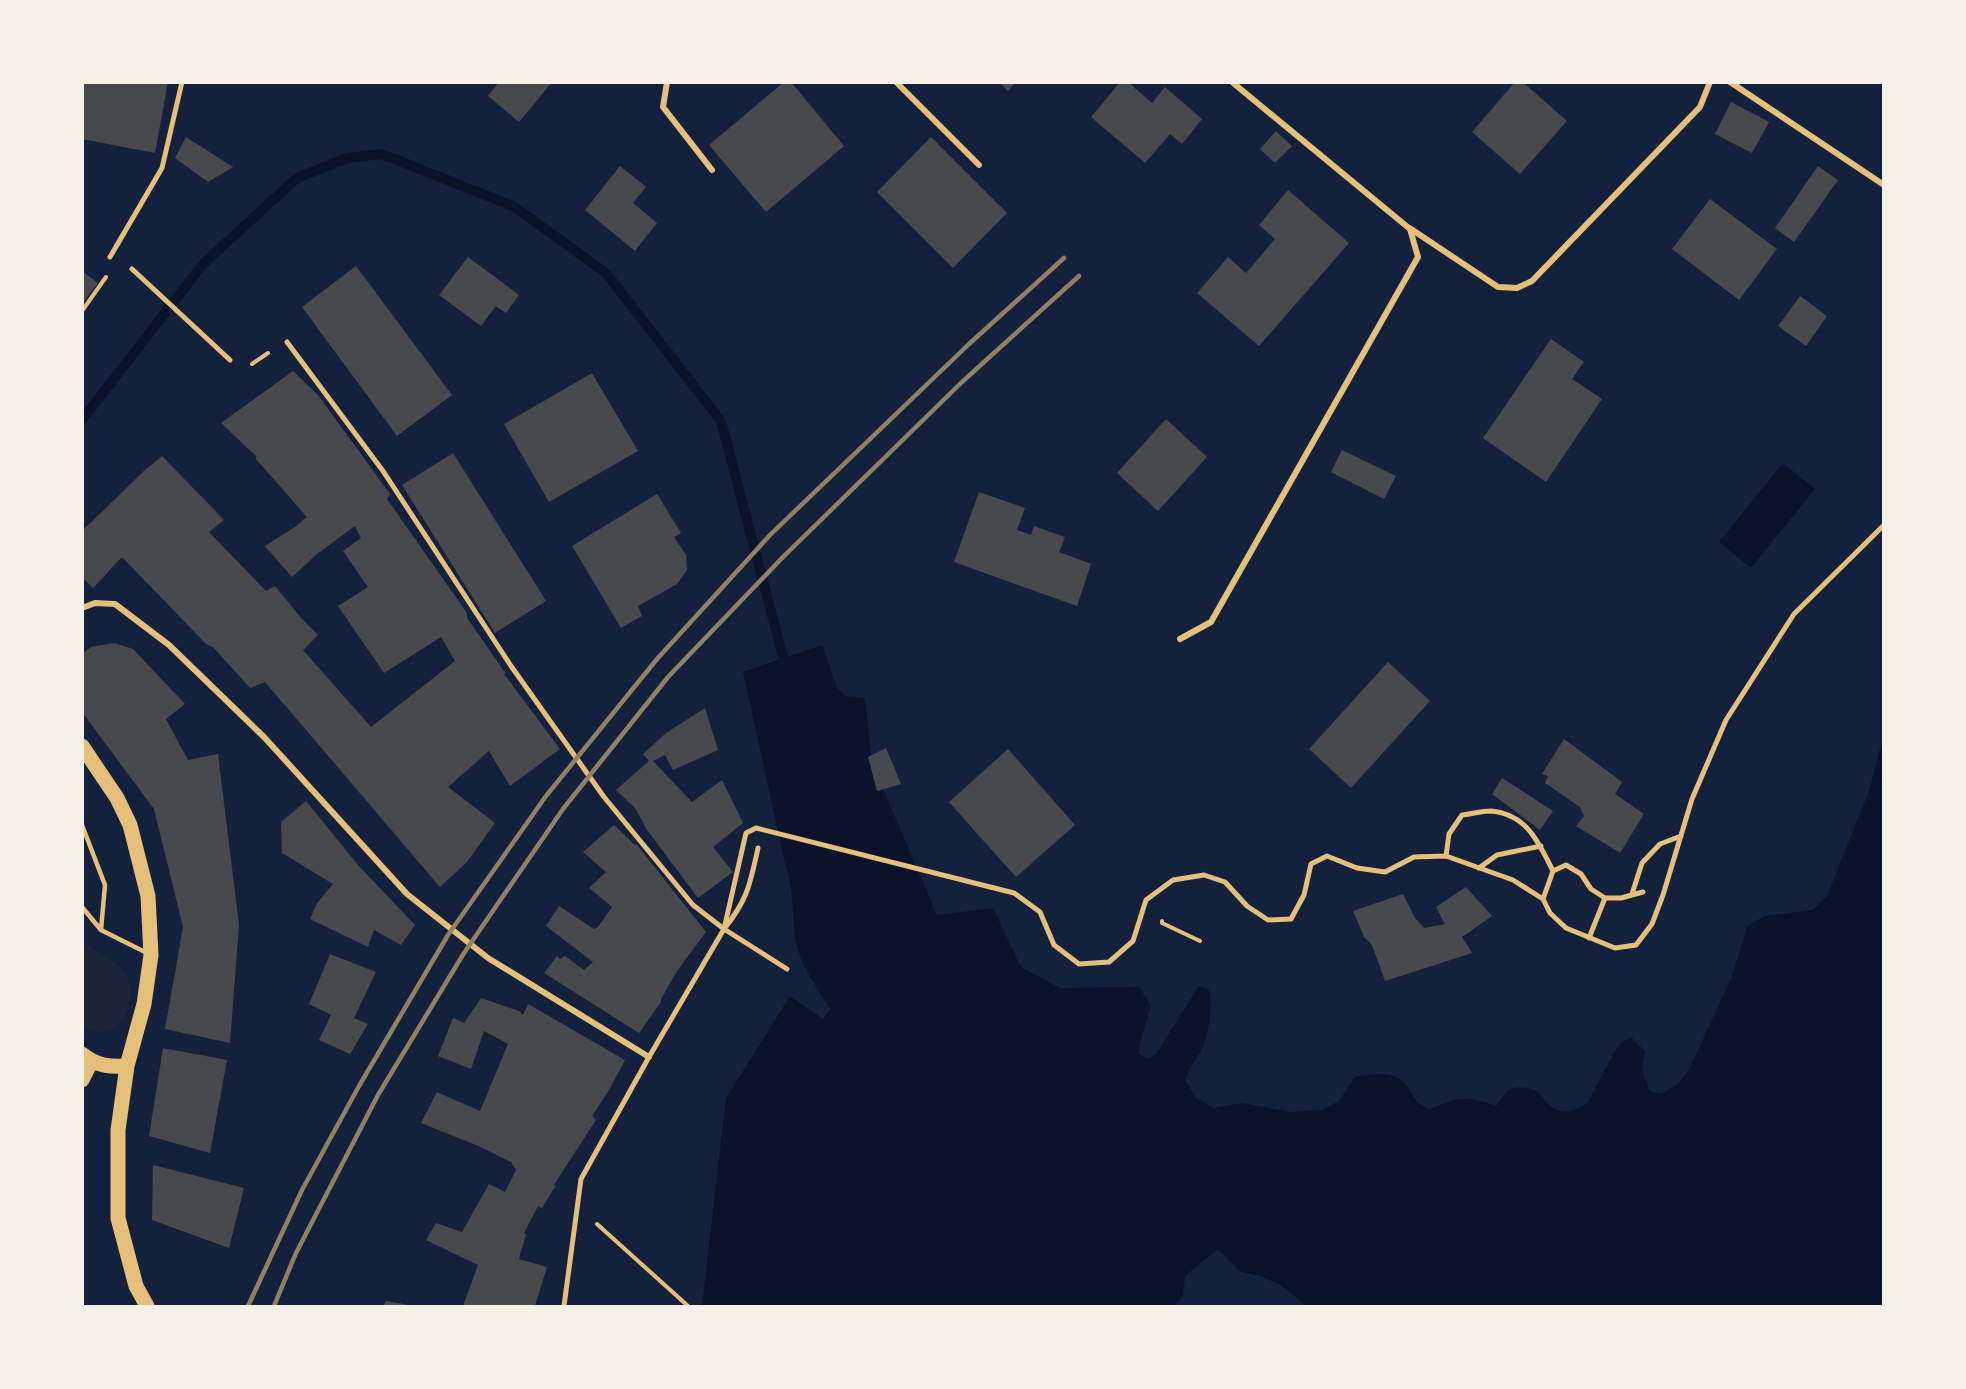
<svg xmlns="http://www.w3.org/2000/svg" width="1966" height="1389" font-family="Figtree,sans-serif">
<rect width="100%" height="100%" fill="#14213d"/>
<path fill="#1d2539" d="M83,941c12,11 35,21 43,34 12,18 2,53 -21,57 -8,1 -15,-2 -22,-5z"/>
<path fill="#0b132b" d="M1783,463l32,26 -64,79 -32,-26z
M822,645l15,42 9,9 19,2 7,65 65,152 56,-7 28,59 39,21 79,-1 12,18 -11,38 -1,11 9,5 8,-5 43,-68 10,3c3,15 1,37 -4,53 -5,14 -16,24 -20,38l11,18 18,10 28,-5 50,9 30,-2 17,-9 16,-24c19,-3 43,-8 54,12 6,11 8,15 20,20 30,-11 36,-15 67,-3 4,-4 7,-11 11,-15 6,-6 24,-4 31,1 3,2 6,8 9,11 12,13 28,10 41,-1l28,-53 6,-7 9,-5 14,14 -3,20 8,20 11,3 17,-10 12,-16 42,-92 15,-49 17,-11 49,-6 14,-14 42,-105 14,-54v569h-578l-25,-21 -20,-9 -20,-4 -22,-23 -33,27 -2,20 -9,10h-472l24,-208 64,-102 33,23 8,-10c-11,-15 -30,-45 -34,-62 -6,-28 -2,-56 -12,-84l-42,-191z"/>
<path fill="#14213d" d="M1232,1263l8,9 20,4 20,9 17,13 8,8h-4l-23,-19 -19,-8 -21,-5 -9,-10z"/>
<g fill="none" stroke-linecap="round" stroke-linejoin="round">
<path stroke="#0b132b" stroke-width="10" d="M82,420l121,-156 94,-86 50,-20 35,-4 131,52 93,67 115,148 62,236"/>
</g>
<path fill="#48494c" d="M85,82h83l-13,71 -73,-14v-49z
M499,82h53l-33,40 -31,-26z
M784,82h7l53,64 -78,66 -57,-67z
M999,82h17l-8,9z
M1120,82h8l24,21 13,-16 37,32 -20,25 -12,-10 -25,29 -54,-46z
M1515,82h8l44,39 -47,53 -48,-42z
M1731,102l38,20 -17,31 -37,-19z
M1276,131l16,15 -17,17 -15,-14z
M186,137l47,30 -25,15 -33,-24z
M931,137l76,76 -54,55 -76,-76z
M620,166l26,21 -13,16 24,20 -22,28 -50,-41z
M1818,166l20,14 -44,62 -19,-14z
M1288,190l61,53 -90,103 -62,-53 31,-36 18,16 29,-34 -16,-14z
M1710,199l67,50 -38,51 -67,-51z
M468,257l51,38 -13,18 -10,-7 -15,20 -42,-31z
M356,266l96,129 -55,41 -95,-129z
M82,271l16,12 -16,21z
M1800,296l27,20 -21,30 -28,-20z
M1551,339l33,23 -12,17 30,20 -56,83 -63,-44z
M293,371l25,24 72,99 -3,5 80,114v5l39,56h-2l56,75 -50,37 -21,-35 -41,36 47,36 -28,39 -27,25 -175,-205 -15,6 -37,-41 -7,-3 -84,-87 -29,31 -11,-11v-46l63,-61 17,-14 62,64 -15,12 57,59 9,-5 27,33 16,16 -15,15 68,77 84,-66 -14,-24 -57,36 -46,-67 30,-19 -25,-36 18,-13 -6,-12 -38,28 -25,23 -27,-31 30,-19 12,-10 -51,-58v-3l-35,-33z
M592,373l46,78 -89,51 -45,-78z
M1166,419l41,38 -49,54 -41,-38z
M1342,450l54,26 -12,23 -53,-27z
M453,453l93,148 -51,32 -93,-148z
M979,492l46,16 -8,22 14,5 3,-9 31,11 -6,15 32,12 -14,42 -123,-44z
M657,494l24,39 -7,4 12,18 1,15 -10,14 -39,22 4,10 -21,12 -49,-82z
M114,643l19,6 52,55 -19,15 22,41 30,-6 21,171 -9,118 -65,-14 18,-102 -29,-118 -72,-97v-58l9,-7z
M1388,662l42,39 -79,87 -42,-39z
M705,708l13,42 -45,20 -8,-15 -12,6 39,41 30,-22 21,43 -30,24 20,25 -35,26 -51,-68 -12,-22 -19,-18 33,-29 -6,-7 23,-21z
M1564,739l58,43 -7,12 29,20 -24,39 -44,-27 8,-10 -4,-9 -35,-24 3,-7 -6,-2z
M886,748l15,36 -24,7 -9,-34z
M1008,749l67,76 -59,52 -67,-75z
M1502,778l51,33 -13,19 -48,-36z
M306,801l52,64 57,60 -14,20 -27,-15 -6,17 -58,-28 7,-16 16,-19 -51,-31 -1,-31z
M614,825l20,19 3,1 69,87 -29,39 -16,28v3l-22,31 -95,-60 13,-17 3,3 5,-3 19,14 9,-8 -47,-36 13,-20 35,23 4,-2 14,-20 -23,-19 17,-16 -23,-20z
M1466,887l26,29 -30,21 10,16 -87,28 -13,-36 -8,-8 -11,-26 50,-17 12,24 9,10 21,-4 -9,-17z
M330,954l46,18 -22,46 14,6 -18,30 -31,-14 12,-25 -22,-11z
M481,998l38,13 4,4 5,-11 97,56 -16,30 -17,26 4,4 -43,66 3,-1 -14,23 -4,-2 -14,27 2,1 -7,25 28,8 -12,39h-72l15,-41 -52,-25 10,-17 26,9 27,-48 16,8 11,-22 -5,-8 -30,-15 -60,-24 16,-31 43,19 28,-67 -24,-13 -13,38 -33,-13 15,-38 11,5z
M163,1048l64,12 -17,93 -61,-17z
M153,1165l91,23 -15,60 -77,-28z
M386,1301l23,4v1h-26z"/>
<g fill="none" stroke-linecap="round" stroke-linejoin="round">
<path stroke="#e5c07b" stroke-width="4" d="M82,311l24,-34
M252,364l16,-11
M1162,921v2l38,18
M597,1224l91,82"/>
<path stroke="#e5c07b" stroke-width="4.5" d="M82,825l23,60 -4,45
M82,907l19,23 46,23"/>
<path stroke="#e5c07b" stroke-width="5" d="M110,257l52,-89 20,-86
M132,269l98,91
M287,342l96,129 128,195 93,131 89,108 31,24 63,40
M1446,856l3,-22 13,-19c9,-1 20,-4 29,-4 36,3 48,32 62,60
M1479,868l18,-13 44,-9
M1632,894l10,-31 18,-19 21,-8
M1543,899l10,-28 13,-6 15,9 10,15 14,9h16l22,-6
M724,929l22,-96 10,-5 258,65 26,19 14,33 25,19 30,-2 24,-21 13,-41 27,-20 31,-5 21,7 22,24 21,14 23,-1 13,-24 7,-31 16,-8 30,12 28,4 29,-15 32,-1 67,24 30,19 7,14 16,15 49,20 21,-3 16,-21 11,-29 29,-96 34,-79 68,-106 90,-89
M1589,938l16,-40
M564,1306l17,-127 68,-122 75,-128c24,-30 26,-45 34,-81"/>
<path stroke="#e5c07b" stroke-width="6" d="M667,82l-4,25 49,63
M896,82l83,83
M1730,82l154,103
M1411,229l87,58 19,1 15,-7 168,-174 10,-25
M82,608l13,-5 20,1 54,41 95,92 143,157 81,64 161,99
M1180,639l31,-17 207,-365 -8,-28 -178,-147"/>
<path stroke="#e5c07b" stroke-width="15" d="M82,746l35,52 13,27 18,71 3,59 -7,49 -17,62 -9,64v88l18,68 11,20
M82,1054c14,12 28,13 45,12
M82,1080l9,-18"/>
<path stroke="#918062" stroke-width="4.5" d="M248,1306l54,-116 57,-104 89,-151 98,-139 111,-137 113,-124 199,-191 95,-86
M274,1306l22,-53 82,-158 86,-142 99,-144 105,-132 116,-121 178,-174 117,-106"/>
</g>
<rect width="1966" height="1389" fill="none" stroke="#f6f1e7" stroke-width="168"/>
</svg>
